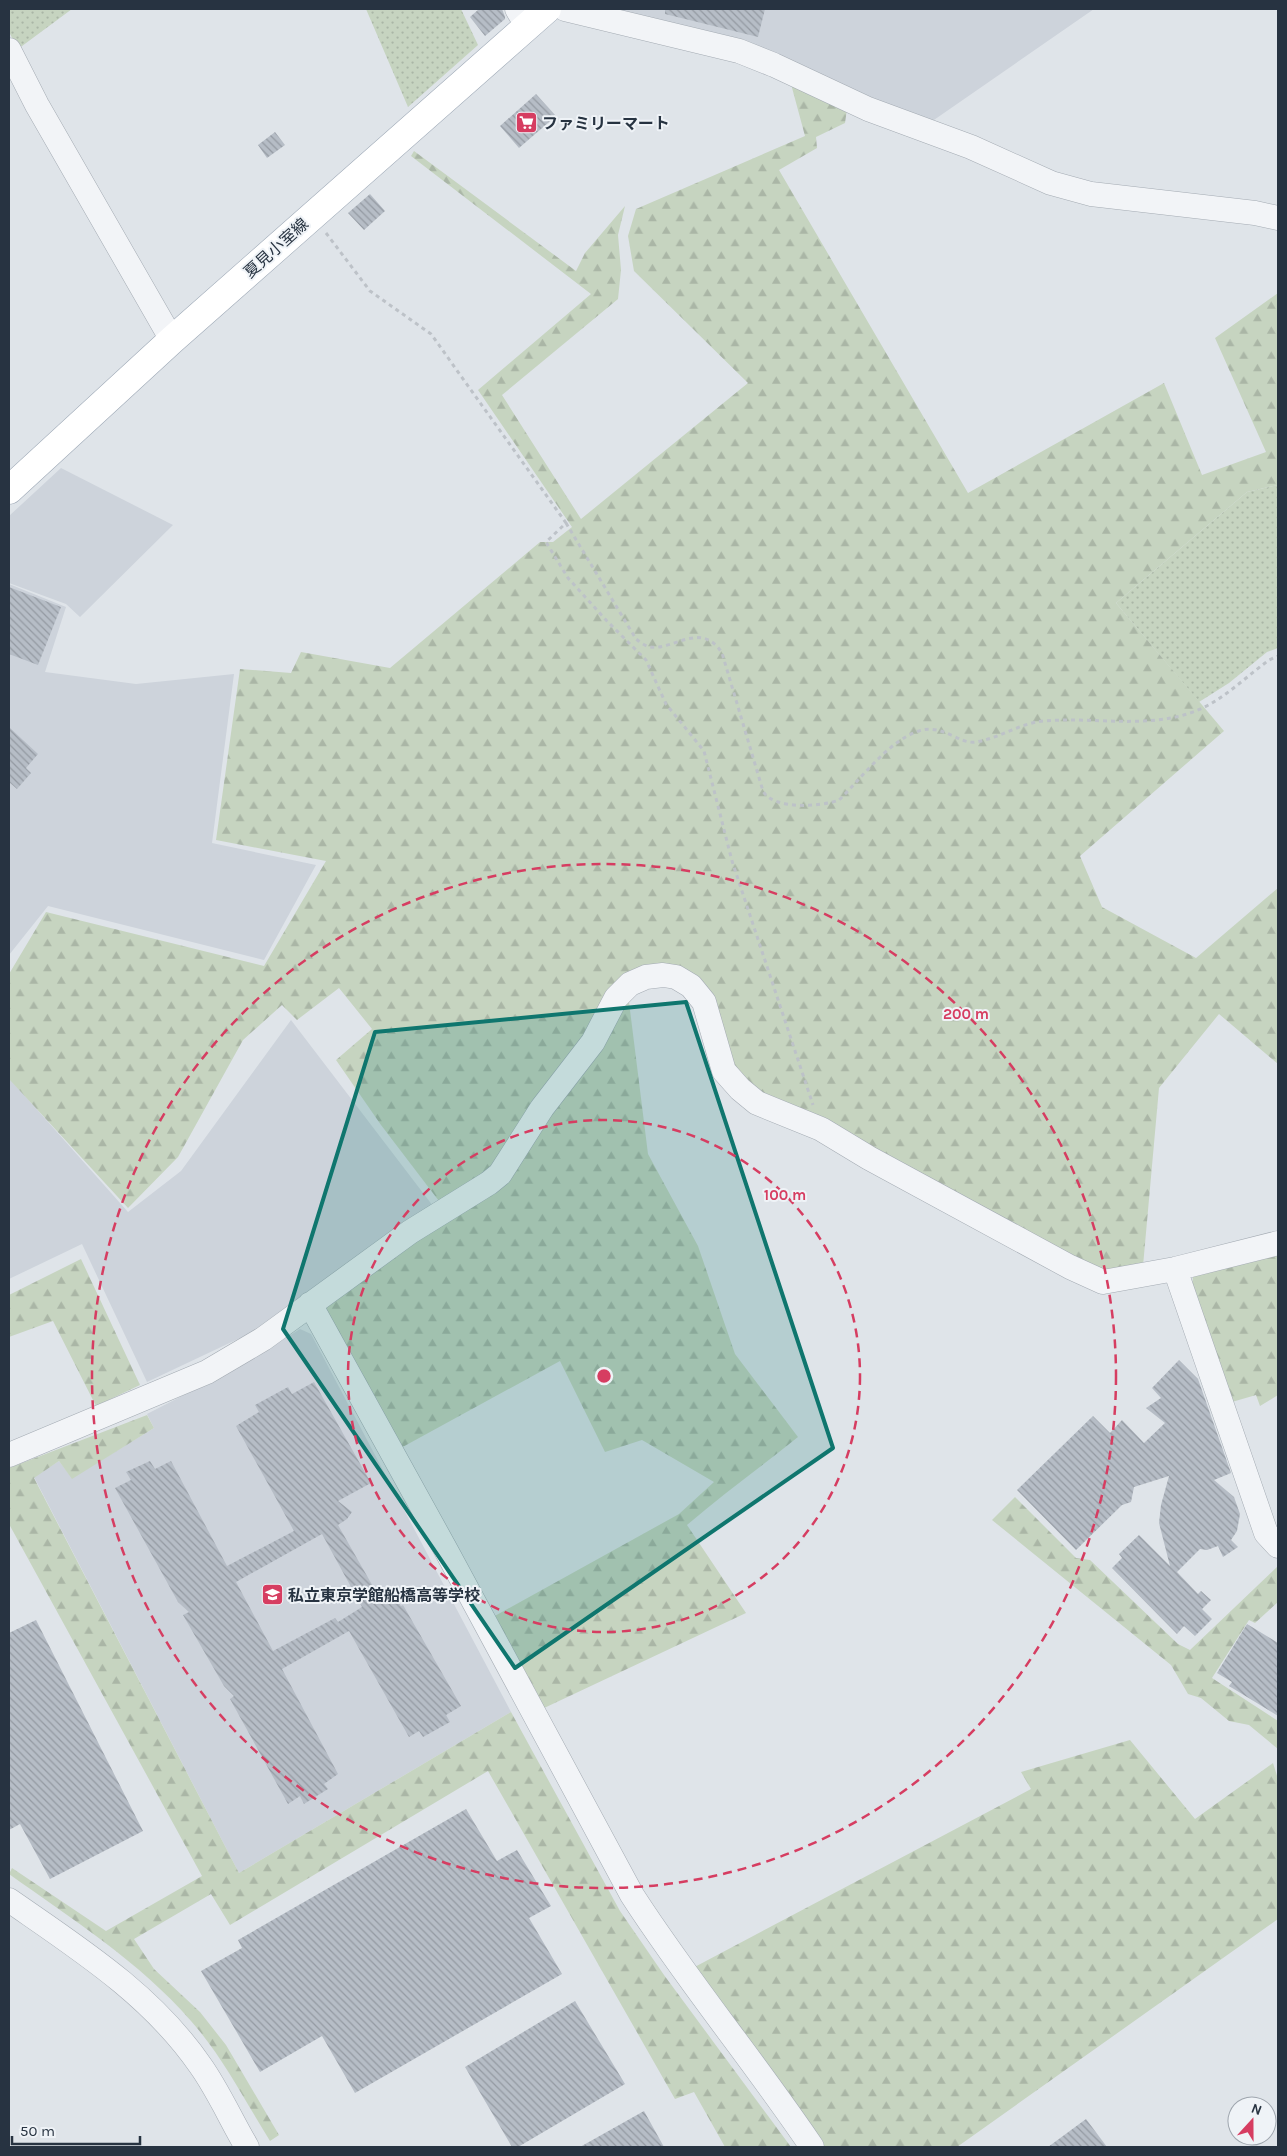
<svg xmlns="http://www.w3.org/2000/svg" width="1287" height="2156" font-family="Karla,'Noto Sans JP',sans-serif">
<defs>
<pattern id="grass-dots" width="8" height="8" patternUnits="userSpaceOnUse" patternTransform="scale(1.25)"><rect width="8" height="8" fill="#c6d4c0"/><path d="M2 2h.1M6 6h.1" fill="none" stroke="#aab6a6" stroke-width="1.8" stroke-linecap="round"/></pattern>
<pattern id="forest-firs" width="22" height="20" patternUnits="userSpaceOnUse" patternTransform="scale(1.25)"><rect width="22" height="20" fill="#c6d4c0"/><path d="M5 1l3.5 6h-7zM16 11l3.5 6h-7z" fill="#aab6a6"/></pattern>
<pattern id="building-back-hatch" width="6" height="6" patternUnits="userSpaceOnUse" patternTransform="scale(1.25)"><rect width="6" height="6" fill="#b6bdc6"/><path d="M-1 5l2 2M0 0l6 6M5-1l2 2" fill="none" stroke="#949aa2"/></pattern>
</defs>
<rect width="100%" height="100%" fill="#dfe4e9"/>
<path fill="#cdd3db" d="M598,9h496l-163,113z
M61,468l112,57 -93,92 -14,-13 -57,-21v-67z
M9,584l57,23 -21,65 91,12 98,-10 -22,169 104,22 -52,95 -216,-54 -39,49z
M291,1020l142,186 -174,123 -112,53 -65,-138 -73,35v-201l119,134 53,-41z
M300,1329l11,5 200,378 -272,161 -205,-396 25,-16 13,17 82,-50 -7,-14 103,-53z"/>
<path fill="url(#grass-dots)" d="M9,9h63l-54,40 -9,-17z
M366,9h95l17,36 -70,62z
M1278,485v163l-11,4 -38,31 -30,19 -83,-99 131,-111z"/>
<path fill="url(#forest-firs)" d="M791,84l56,25 -2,14 -29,14 1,11 -38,22 189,323 196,-110 38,92 64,-23 -51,-114 63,-45v192l-31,7 -131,111 108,128 -144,125 22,51 94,51 82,-70v176l-59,-50 -60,74 -16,178 -45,6 -345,-183 -20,-18 -18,-58 -51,-47 -78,71 -92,131 -52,37 -61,-80 -45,-65 36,-31 -33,-41 -42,32 -15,-15 -39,35 -65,117 -50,51 -119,-129v-105l37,-62 218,54 62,-105 -110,-21 24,-171 51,4 10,-21 89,16 150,-126h13l19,-15 -94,-137 113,-96 -180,-138 3,-5 162,120 9,-18 40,-47 -7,29 3,35 -3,29 -116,96 79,124 167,-136 -114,-112 -6,-35 8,-27 169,-73z
M628,994l20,160 50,92 37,108 63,83c-37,30 -75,57 -111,88l59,88 -204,96 -49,-92 186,-103 35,-32 -72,-42 -37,12 -45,-91 -161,88 -74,-129v-19l176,-119z
M1278,1253v142l-18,11 -4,-11 -24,7 -40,-114 1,-12z
M81,1259l59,126 -44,21 -43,-85 -44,16v-42z
M147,1415l7,13 -82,51 -13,-18 -25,17 205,395 272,-161 109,199 44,64 127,172h-66l-31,-55 -19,7 -187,-328 -258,154 -19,-31 -77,45 20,30 46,43 26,33 53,90 -9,6c-25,-40 -47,-84 -79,-120 -51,-59 -119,-102 -182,-147l3,-6 94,63 96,-55 -193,-352v-56z
M1015,1497l61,61 14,2 88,84 12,6 88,-84v36l-23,21 -6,-3 -37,58 66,43v28l-29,-24 -20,-4 -28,-23 -13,-4 -17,-29 -179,-145z
M1130,1740l65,79 78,-56 5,16v140l-321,228h-133l-135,-177 342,-181 -10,-17z"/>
<path fill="url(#building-back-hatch)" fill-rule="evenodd" d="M479,9h23l3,8v2l-20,17 -15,-19z
M665,9h100l-7,28 -93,-23z
M536,94l20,22 -37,32 -19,-22z
M275,132l10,13 -18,13 -9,-13z
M370,194l15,17 -21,19 -16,-17z
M9,587l52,20 -23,58 -29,-11z
M9,727l29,27 -12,14 5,5 -14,16 -8,-7z
M1179,1360l19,19 33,94 -17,7 20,17 6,17 -3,17 -6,9 7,7 -15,10 -5,-11 -11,4 -7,-1 -23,23 21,22 3,-3 10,9 -9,9 10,10 -17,17 -11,-10 -7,8 -65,-66 10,-10 -3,-4 20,-19 31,31 -11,-43 2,-18 8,-29 -35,11 -3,15 -9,3 -46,45 -59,-60 76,-74 17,17 12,-13 22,23 21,-20 -19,-15 15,-10 -9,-10z
M314,1382l57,101 -33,18 14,11 -5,7 -9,6 41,72 8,-4 6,1 8,12 2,-1 58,101 -15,9 4,7 -27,15 -4,-6 -10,6 -60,-106 -67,38 56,105 -14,10 4,5 -24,15 -4,-8 -12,8 -58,-105 4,-3 -10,-10 -41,-71 6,-3 -11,-10 -63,-114 16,-8 -5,-8 24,-11 5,8 16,-8 56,105 67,-35 -58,-105 23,-14 -4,-7 33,-18 4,7zM322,1534l40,73 -24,15 -3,-4 -62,33 -37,-69z
M36,1620l107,211 -93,48 -30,-55 -11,6v-197z
M1247,1624l31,19v73l-49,-30 3,-4 -15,-9z
M466,1809l31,52 20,-11 34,56 -22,12 33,56 -207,119 -33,-57 -62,36 -59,-101 41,-23 -4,-8z
M575,2001l50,83 -107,63h-6l-47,-80z
M644,2111l20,36h-84z
M1086,2119l21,28h-59z"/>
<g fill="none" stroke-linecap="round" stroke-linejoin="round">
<defs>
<path id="minor" d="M517,9l10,17
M565,9l174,42 35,14 94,44 103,38 80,36 40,11 164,19 23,5
M9,50l28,55 135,235
M1175,1269l91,264 12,13
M310,1304l137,248 185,343c56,87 122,166 180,252
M9,1455l198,-83 56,-33 147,-107 79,-49 11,-9 42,-66 51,-66 23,-44 14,-14 16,-7 17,-2 13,2 15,9 13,16 20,69 16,18 17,14 64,26 48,29 201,109 33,15 72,-13 103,-26
M9,1900c69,48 142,94 191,165 18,25 31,55 47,82"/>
<path id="major" d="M9,490l163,-150 375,-331"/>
</defs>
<use href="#minor" stroke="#a4abb3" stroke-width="25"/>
<use href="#major" stroke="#9ea9b6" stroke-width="29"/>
<path stroke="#bdc2c8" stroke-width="3" stroke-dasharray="4 4" stroke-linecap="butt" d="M326,233l44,58 61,43 135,189 -20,19 22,36 38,42 40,40 20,44 38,47 28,110 81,244
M566,523l70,116c4,3 9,7 14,8 23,4 51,-27 72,6l41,138c10,19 58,16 76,9 23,-22 49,-59 80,-69 23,-8 41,14 57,11 24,-4 44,-19 68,-21 56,-5 117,12 168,-18 20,-12 38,-29 57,-43l9,-4"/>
<use href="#minor" stroke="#f2f4f7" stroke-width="24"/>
<use href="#major" stroke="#fff" stroke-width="28"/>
</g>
<path fill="#0f766e" fill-opacity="0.2" stroke="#0f766e" stroke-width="4" stroke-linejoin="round" d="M686,1002l147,446 -318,220 -232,-339 92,-297z"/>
<g fill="none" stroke="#d63d61" stroke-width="2.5" stroke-dasharray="9 6">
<circle cx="604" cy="1376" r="256"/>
<circle cx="604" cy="1376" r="512"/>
</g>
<defs>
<symbol id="supermarket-square" viewBox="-11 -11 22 22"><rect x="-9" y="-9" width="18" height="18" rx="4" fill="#d63d61" stroke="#eff3f7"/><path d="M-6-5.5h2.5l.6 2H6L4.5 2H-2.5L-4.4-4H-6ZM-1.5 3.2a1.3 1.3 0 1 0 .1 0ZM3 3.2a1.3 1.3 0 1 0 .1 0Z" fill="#fff"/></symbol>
<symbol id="school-square" viewBox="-11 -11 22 22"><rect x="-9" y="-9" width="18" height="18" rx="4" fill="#d63d61" stroke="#eff3f7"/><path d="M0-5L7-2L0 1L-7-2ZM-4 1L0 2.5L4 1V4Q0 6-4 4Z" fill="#fff"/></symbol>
</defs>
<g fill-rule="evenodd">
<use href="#supermarket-square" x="514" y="110" width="25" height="25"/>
<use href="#school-square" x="260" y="1582" width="25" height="25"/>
</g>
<g text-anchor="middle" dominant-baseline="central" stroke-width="4" stroke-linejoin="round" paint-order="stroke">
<g font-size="16" font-weight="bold" fill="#273341" stroke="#eff3f7" text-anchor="start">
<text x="542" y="123">ファミリーマート</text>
<text x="288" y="1595">私立東京学館船橋高等学校</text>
</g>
<g font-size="16" fill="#273341" stroke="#eff3f7">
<text transform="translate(276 248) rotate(-42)">夏見小室線</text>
</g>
</g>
<circle cx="604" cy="1376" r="8" fill="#d63d61" stroke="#eff3f7" stroke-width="2.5"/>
<g font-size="15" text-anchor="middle" font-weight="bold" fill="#d63d61" stroke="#eff3f7" stroke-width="4" stroke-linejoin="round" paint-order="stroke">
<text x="966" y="1019">200 m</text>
<text x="785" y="1200">100 m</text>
</g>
<rect width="1287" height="2156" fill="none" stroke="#273341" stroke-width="20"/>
<g transform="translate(1252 2121) rotate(21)"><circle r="24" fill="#eff3f7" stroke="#9fa6ae"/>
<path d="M0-4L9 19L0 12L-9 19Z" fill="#d63d61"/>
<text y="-8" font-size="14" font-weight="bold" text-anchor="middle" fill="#273341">N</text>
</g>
<path d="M12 2136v8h128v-8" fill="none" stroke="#273341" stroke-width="2.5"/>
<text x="20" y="2136" font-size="15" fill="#273341" stroke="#eff3f7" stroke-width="4" paint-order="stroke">50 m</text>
</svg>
